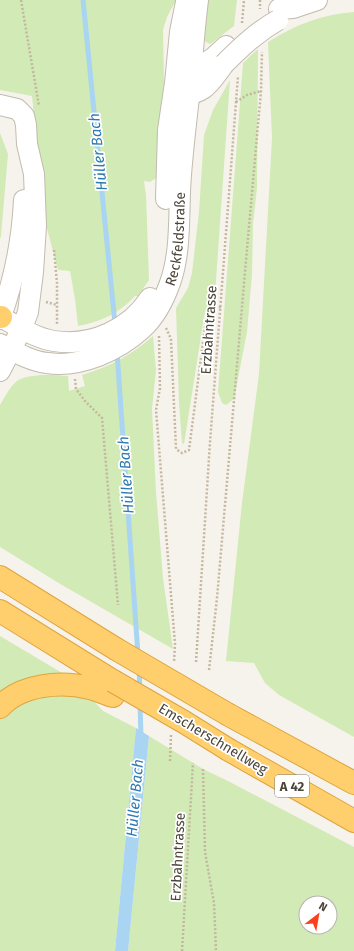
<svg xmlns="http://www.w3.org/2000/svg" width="354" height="951" font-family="'Fira Sans',sans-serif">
<rect width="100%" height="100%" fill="#f6f3ec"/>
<path fill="#d2eab5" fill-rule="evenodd" d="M0,0h176l-9,17 -4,13 1,54 -3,81 -2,11 -9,6 -6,-1 2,14 3,85 -11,16h-3c-15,17 -35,26 -57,30l-3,-27 -5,-28 -12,-1 -13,-49 -13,-125 -32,-6z
M203,0h34l-3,26 -24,18 -4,-2 -4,-4z
M354,12v725l-75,-42 -14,-12 -11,-20 -28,-2 16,-158 17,-129 13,-236 -4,-96c27,-17 54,-28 86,-30z
M258,49l-1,139 -4,36 -1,50 -5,58 -13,67 -8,6 -4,-2 -4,-11 25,-329z
M230,80l-15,215 -9,14 -2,8 -19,121 -1,6 -2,-1 -3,-40 -3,-95 12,-20 4,-15 7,-61 5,-77 9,-25z
M0,133l8,21 -7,82 -1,3z
M153,336l3,34 -4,39 4,83 7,86 10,71 -111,-64 -62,-38v-142c5,-8 10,-19 17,-24 12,-8 38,-6 51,-5l1,15 16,-5 -3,-11c27,-8 50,-20 71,-39z
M0,636l74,44 29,31 33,17 -21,223h-115z
M149,736l54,33 27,13 124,65v104h-226zM306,903h24v24h-24z"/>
<path fill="#a9d4f2" d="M136,728l13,8 -21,215h-13z"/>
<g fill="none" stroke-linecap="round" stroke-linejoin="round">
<path stroke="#a9d4f2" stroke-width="5" d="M83,0l32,324
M117,352l21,303
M139,669l1,20
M140,703l1,34"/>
<defs>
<g id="minor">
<path d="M279,9l14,-1 24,-8"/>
<path d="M183,77l30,-19 13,-12"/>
<path d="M177,95c27,1 33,-12 47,-31"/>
<path d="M0,105l17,4 7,7 2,9 1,19 7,30 2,52 -3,46 -5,40 -6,16 -22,43"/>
<path d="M166,199l2,-69 7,-47 5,-51 6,-30"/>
<path d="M1,317c16,9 34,21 53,24 38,6 76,-12 96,-43"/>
<path d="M0,319c14,-38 22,-79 24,-119"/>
<path id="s1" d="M0,344c15,8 30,17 47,19 33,5 71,-12 95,-34 13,-12 22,-29 28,-46 12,-33 8,-73 11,-108 2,-26 5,-52 8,-78 3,-33 5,-65 9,-97"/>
</g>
<path id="highway" d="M0,317h1
M0,577l116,72
M0,611l113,70
M0,707c21,-23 61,-26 90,-19 8,2 16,6 23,8
M229,715l125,68
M229,750l125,71"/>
</defs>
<use href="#minor" stroke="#c2bbae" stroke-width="22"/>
<use href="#highway" stroke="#e0a43c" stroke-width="24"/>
<path stroke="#c4b79f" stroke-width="2.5" stroke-dasharray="2 2" stroke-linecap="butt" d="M21,0l18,106
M260,0v9
M242,23l2,-23
M236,102l11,-7 14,-4
M54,250l3,33v42
M46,302l11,3
M166,328l5,11 5,110 6,4 7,-3 17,-131 7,-11 8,-1
M159,336l1,52 -4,22 19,234 -1,18
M75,379l1,10 9,12 17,17 16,187
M196,662l14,-220 28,-366
M209,670l8,-72 28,-326 16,-181 1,-39
M170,761l1,-26
M203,769l2,83 9,51 2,48
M182,951l11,-188"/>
<use href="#minor" stroke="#fff" stroke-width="20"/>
<use href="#highway" stroke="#ffcf6e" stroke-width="22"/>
<defs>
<path id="minor-bridge" d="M224,64c17,-17 33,-32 54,-44"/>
<path id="highway-bridge" d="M116,649l113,66
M113,681l71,41 45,28"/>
</defs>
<use href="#minor-bridge" stroke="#c2bbae" stroke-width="22" stroke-linecap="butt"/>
<use href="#highway-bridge" stroke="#e0a43c" stroke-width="24" stroke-linecap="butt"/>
<use href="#minor-bridge" stroke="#fff" stroke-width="20"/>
<use href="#highway-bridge" stroke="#ffcf6e" stroke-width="22"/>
</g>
<g text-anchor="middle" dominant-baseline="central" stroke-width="3.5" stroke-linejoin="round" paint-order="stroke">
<rect fill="#fff" stroke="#817c74" stroke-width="1" x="275" y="775" width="34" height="22" rx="3"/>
<g font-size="13" font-weight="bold" fill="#4b4439">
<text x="292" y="786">A 42</text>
</g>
<g font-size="14" fill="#4b4439" stroke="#fff">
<text stroke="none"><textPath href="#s1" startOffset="254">Reckfeldstraße</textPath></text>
<text transform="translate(209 330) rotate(-86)">Erzbahntrasse</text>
<text transform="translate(213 739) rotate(31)">Emscherschnellweg</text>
<text transform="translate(178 857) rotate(-87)">Erzbahntrasse</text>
</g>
<g font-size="15" font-style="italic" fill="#2e7ab2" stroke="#fff">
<text transform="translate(98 152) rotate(-96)">Hüller Bach</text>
<text transform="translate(126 475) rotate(-94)">Hüller Bach</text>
<text transform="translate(135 798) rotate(-85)">Hüller Bach</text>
</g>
</g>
<g transform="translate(318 915) rotate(31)"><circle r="19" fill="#ffffff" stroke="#b7b4b0"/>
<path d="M0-3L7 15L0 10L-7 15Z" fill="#fc3f1d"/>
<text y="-6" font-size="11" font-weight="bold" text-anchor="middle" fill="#4b4439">N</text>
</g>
</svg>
